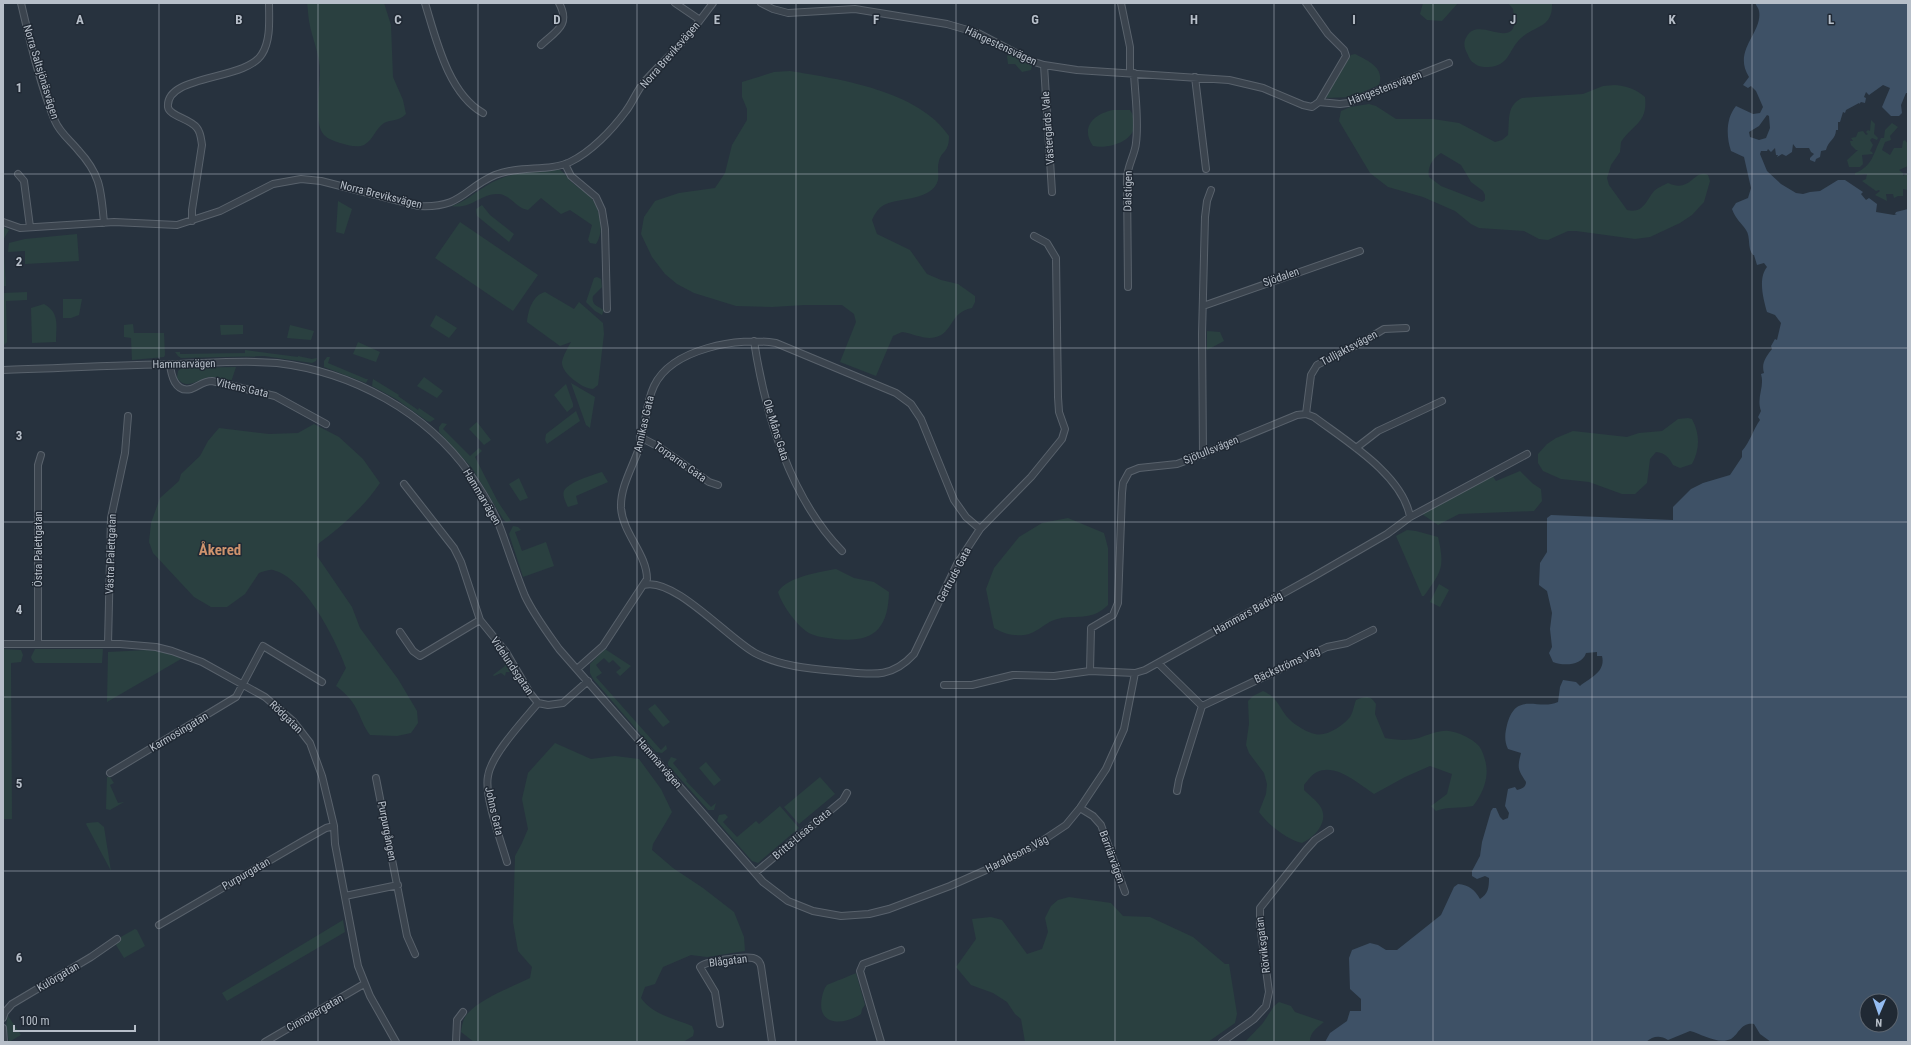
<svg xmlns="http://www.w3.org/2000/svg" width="1911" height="1045" font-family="'Roboto Condensed',sans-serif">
<rect width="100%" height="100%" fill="#27323e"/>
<path fill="#2a4040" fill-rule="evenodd" d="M307,3h77l7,22 2,52 10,23 3,14c-8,8 -14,5 -22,9 -9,6 -10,16 -20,22 -7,3 -17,0 -24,-2 -6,-2 -12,-4 -16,-8 -11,-12 -4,-48 -4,-63 0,-18 -8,-33 -11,-51 -1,-6 -1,-12 -2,-18z
M1423,3h35l-16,18 -15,-1 -7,-6z
M1508,3h44c1,25 -16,22 -31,35 -13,12 -11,28 -33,29 -5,0 -10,0 -14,-4 -4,-2 -5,-6 -7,-10 -3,-6 -4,-11 0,-17 10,-17 35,5 45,-6 4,-5 2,-15 1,-21z
M1010,54l22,11 -1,5 -9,2 -7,-8h-7l-1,-8z
M1355,54c13,7 30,13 24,31l-27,12 -28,1 27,-43z
M790,71c50,8 129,20 159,65 0,17 -7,14 -10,25 -2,6 0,13 -1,19 -5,20 -38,18 -52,24 -7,3 -11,9 -14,16l5,14 33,16 17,24 14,6 17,4 17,12v6l-3,6c-24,4 -18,29 -42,30 -9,0 -20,-5 -28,-6l-9,4 -17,40 -36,-14 16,-40 -2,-8 -12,-9h-38l-32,2 -36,-1 -42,-13 -17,-9 -12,-10 -13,-17 -11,-23 3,-17 11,-16 24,-8 36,-5 10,-15 7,-28 15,-25v-11l-5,-12v-15l32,-10z
M1615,85c12,1 21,4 30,12 3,26 -12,27 -24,45l-1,10 -9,13 -4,13 2,7 18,25c16,4 19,-9 27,-19 3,-3 10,-6 14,-8 23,11 26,-15 40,-8l2,6 -6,21 -12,13 -12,8 -30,14 -15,2 -59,-8h-8l-20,9 -9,-1 -15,-8 -45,-3 -8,-4 -16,-13 -32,-14 -35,-10 -18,-14 -31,-52 2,-10 9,-4 19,-3 7,2 20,13h37l26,4 36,19 7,-2 6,-5c2,-16 -2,-29 14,-37l61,-4 20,-8zM1441,153l20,12 10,17 12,9 2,4v5l-3,2 -41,-16 -12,-9c-2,-10 4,-19 12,-24z
M1113,110h17c17,26 -16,40 -37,36 -13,-19 1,-32 20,-36z
M1871,120l4,4 -1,10 4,4 -1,2 -5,-2 -2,2 3,5 -3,6 2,1 1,2 -11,1 1,9 -3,3h-11l-2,-7 11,-10h-2l-5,-5 -1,-4h3l-2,-3 5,-1 2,-5 5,-1 3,4 2,-1 -2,-2 2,-2 2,1z
M1892,123l6,4 -8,9 1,4 -6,2 -3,8 8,5 4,-7h8l1,-7 2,-1 3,4v22l-9,4 4,3v3l5,-3v17l-5,-1v7h-5l-4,2 -1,-4h-7l1,7 -12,-6 5,-4 -1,-1 -3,1 -14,-10 4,-2 1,-5 -12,1v-2c18,-7 18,-19 26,-35h3l1,-8z
M558,169c7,3 10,11 16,15 4,4 9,6 13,9 12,11 19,37 9,51l-6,-1 -2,-3 4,-15 -22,-15 -9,4 -20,-16 -13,12c-12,-2 -18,-16 -30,-16 -17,-1 -27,16 -47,12 14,-4 23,-13 35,-20 22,-14 48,-16 72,-17z
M338,201l14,8 -8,25 -8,-2z
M482,205l8,10 24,19 -5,8 -32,-26 -1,-7z
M460,222l78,53 -25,36 -78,-53z
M3,227l6,3 -6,10 3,46h-3z
M77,234l2,27 -54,3v-13l-17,1 1,-9 16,-4z
M597,277l4,2 1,8 -9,9c-2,9 5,10 11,14l-2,5 -7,-4 -9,-9 8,-24z
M27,292v8l-21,1 1,41 -4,4v-53z
M545,292l29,17 5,-7 24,21 1,11 -6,51 -5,4c-10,0 -32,-16 -31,-27 1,-6 6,-15 9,-20l-11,4 -33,-24c1,-12 6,-27 18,-30z
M63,299h19l-3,16 -8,3h-8z
M44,304c16,9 12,21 12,38l-24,1 -1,-35z
M436,315l21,13 -8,10 -19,-12z
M133,324l1,9h30l1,22 -1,2 -32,3 -1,-22 -7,-1v-12z
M220,325h23v9l-22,1z
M290,325l24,6 -3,9 -24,-2z
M1207,331l13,1 4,9 -17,9z
M358,342l22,10 -4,10 -23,-8z
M245,350l53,7v-1l14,3 5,-1 -1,3 -4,2 -48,-7 -83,2 -3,-2 -3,-4h5v2l65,-1z
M327,357h3l-2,6 38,16h2l-2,4 -42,-16v-6z
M236,367l-5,15c-6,-3 -12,-5 -19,-5 -13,0 -24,15 -35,1l1,-7 3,-3z
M424,377l19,14 -6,7 -20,-12z
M373,379l26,16 -1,1 20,14 1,-2 16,11 -5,3 -3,-1 -31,-22 -24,-13z
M571,383l24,14 -5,31 -4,-3z
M566,384l7,20v3l-6,5 -13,-17z
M576,411l4,10 -33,23 -2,-4 1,-6z
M1688,418l4,1c8,15 8,30 0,45l-12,4 -7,-3c-4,-8 -8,-12 -17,-13l-6,7 -3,24 -12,11h-13l-33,-12 -28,-3 -18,-8 -5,-8v-9l9,-10 9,-6 17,-7 54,6 12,-4 23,-2 16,-12z
M477,422l14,18 -7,5 -15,-16z
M442,423l5,1 -4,5 27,27 9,-8 3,3 -7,6 23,45 13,19 -5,1 -3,-3 -31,-51 -33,-36v-5z
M314,424l25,13 24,22 17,24c-17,25 -38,43 -62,61l-1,12 35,51 8,21 38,51 19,32 1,12 -7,10 -14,3 -27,-1c-7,-9 -9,-18 -14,-27 -4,-8 -12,-16 -20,-22l10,-18c-10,-28 -41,-90 -73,-98 -4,-1 -10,2 -14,3l-14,21 -18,13h-16l-17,-10 -41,-44 -4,-11 2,-19 9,-25 19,-17 2,-7 19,-18 8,-15 11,-13 50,6 29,-1z
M1520,471l12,12 9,6 1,12 -8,10 -75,3 -21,11 -16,-11 70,-39 4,6z
M602,472l6,10 -32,14 2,8 -10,3c-2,-4 -6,-12 -4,-16 4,-9 29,-16 38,-19z
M519,478l9,20 -8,3 -11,-17z
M1068,518l36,15 4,15v57c-18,18 -34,8 -54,15 -11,4 -18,14 -30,15 -12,1 -19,-1 -30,-7l-8,-39 8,-21 25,-31 23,-14z
M513,526l5,1 3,3 -6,2 7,19 24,-9 8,24 -31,11 -14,-43z
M1407,530l9,1 22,6c7,30 4,34 -14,59h-2l-26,-60z
M836,569l18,9 20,4 15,10c-1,38 -16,51 -54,47 -7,-1 -17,-2 -24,-5 -13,-6 -29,-29 -33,-42 9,-15 41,-20 58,-23z
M1439,584l10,6 -9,17 -10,-5z
M3,649l18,1 2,5 -2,7 -10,1 1,156h-9z
M35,649h68l-1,14h-67l-3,-3 -1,-3z
M605,649l26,17 -11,10 -4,-4 5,-4 -8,-8 -4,3 -5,-5 -8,7 6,8 -6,4 65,73 5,-5 1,4 -5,4 -6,-1 -63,-73 -3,-6v-9z
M147,650l17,2 16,6 1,1 -74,43 1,-50z
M507,660l7,9 -3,3h-5l-1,4 -4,-3 -7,3 -1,-1 12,-9 -1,-4z
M1263,691c16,7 16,18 27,29 5,5 18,13 25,14 11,3 28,-8 35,-17 3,-4 4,-12 6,-17 10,-4 14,-5 20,4l-1,10 10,24c10,2 24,3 34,0 9,-3 20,-8 30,-7 9,1 24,8 30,15 3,4 5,10 6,14 5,17 -2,33 -12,46 -13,3 -25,0 -37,5l-5,-5 16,-12 5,-20 -22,-8 -25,11 -31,17c-15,-10 -38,-31 -57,-22 -5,2 -9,8 -13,13v5c5,5 12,10 16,16 10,15 -5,31 -18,37 -14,-3 -35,-19 -43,-31l7,-18 1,-10 -3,-11 -15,-20 -3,-8 3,-21 -1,-23 5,-5z
M655,704l15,18 -7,5 -15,-18z
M555,743l36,16 24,-3 24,3 22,30 11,23 -19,32 -1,6 21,18 30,20 31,24 10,25 1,14 -38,6 -16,-2 -28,12 -8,17 -10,3 -4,11c12,17 32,20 51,28l2,5 -1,5 -10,6h-209l-13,-10c1,-7 2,-13 6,-18 16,-17 43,-26 63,-36l2,-11 -14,-16 -5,-29 2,-66 7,-13 6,-14 -6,-30 6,-26z
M671,757l6,2 -4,4 14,17 -1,1 25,26 5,-4 -2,7h-6l-40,-45v-3z
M706,762l15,18 -7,6 -15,-18z
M107,777h3l4,6 -4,2 8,18 6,-1 -14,8 -4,-1z
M820,777l15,17 -36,30 -15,-17z
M780,806l19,22 -41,35 -6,-2 -35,-40 2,-6 6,-1 3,3 -5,5 14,15 19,-16 3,3z
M98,822l6,5 7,44 -25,-47 1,-1z
M1069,897l42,6 12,13 27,1 43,20 32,27h4l8,50 -2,9 -27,19h-183l-4,-23 -6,-5 -8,-12 -14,-9 -22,-8 -15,-18 20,-28 -4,-20 19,-2 11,3 25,34 15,-5 6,-17 -3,-14 6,-12 7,-6z
M343,920l2,12 -118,69 -5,-8z
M135,929l2,1 8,16 -21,12 -8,-13 3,-7z
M856,973l9,32 -3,4 -1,5c-18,12 -45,12 -39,-17 1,-4 2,-9 5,-12 2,-1 25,-10 29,-12z
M1279,1002l12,4 4,6 29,10c-6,5 -15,11 -14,20h-65l18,-19 11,-17z
M8,1016l13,19 -12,7 -3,-17z"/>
<path fill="#3e5166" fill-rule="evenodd" d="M1755,3h153v90h-2l-5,12 1,8 -3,3h-8l-9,-9 8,-19 -7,-3 -14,10 -3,-3 -2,5 2,1 -1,5 -4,-1 -2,2v-1l-13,7 -1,3 -2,-1 -3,10h-2v8h-2c0,9 -8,11 -10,20l-5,1 -1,6 -4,2 -1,3 -5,-2v-2l4,-4 -3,-2 -2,-4h-13l-3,-4 -1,8 -6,4 -4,-2 -5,3 1,-2h-2l-1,-7 -4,4 -3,-3 -1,2h-6l-1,3 7,17 14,13 15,9 7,1 7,-2 10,-1 18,-11h7l18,12 -2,2 5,6 3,-2 8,6 -1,8 18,3 3,-1h-2l1,-2 12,-3v833h-137l-11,-8 -6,-10c-13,-2 -15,10 -23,15 -13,6 -29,-5 -41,-8l-22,9c-8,-5 -15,-4 -22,2h-321l5,-9 17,-12 3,-10h11v-12l-11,-10 -1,-31 3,-8 18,-7 8,2 8,5h11l44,-35 13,-28 4,-3c11,1 17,6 22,15 8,-5 9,-11 9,-21l-4,-2 -8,3 -5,-3v-5l8,-15 2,-14 9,-31 2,-3h3l4,9 3,3 5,-2 1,-5 -4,-7 3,-17 7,-2 2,3c5,-1 9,-3 9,-8 -8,-13 -9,-13 -5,-29l-13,-4c-4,-8 -3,-16 -1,-24 9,-35 31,-14 51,-23l2,-15 3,-7 13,2 4,4c10,-8 26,-14 22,-30h-5v-4l-11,1c-4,13 -23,13 -33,9l-4,-9 3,-6 -2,-18 2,-16 -5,-22 -8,-6 1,-22 7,-11v-34l4,-3 122,5v-13l18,-18 12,-6 27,-8 12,-18v-6c8,-9 11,-21 18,-31l-2,-3 3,-6c-5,-14 4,-24 0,-37l3,-1c-3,-10 2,-16 8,-24l-1,-3 4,-7 2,1 4,-17 -6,-8 -8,-3c-4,-14 -9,-34 0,-45l-3,-4 -7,2 -3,-10h-1c-6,-7 -2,-18 -7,-25 -5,-8 -10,-10 -14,-21l4,-6 12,-5 3,-10 -7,-31 -13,-6c-5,-15 -5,-33 5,-45l17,8 7,-1 3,-6 -7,-16 -5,-5 -3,2 -5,-3 6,-8c-17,-27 14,-44 10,-66 0,-2 -3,-6 -4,-8zM1767,115l2,1 1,12 -4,10 -7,2 -9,-3 -1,-5 10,-6zM1867,1001h24v24h-24z"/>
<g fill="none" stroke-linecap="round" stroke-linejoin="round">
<defs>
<path id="street" d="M21,3c9,38 19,82 34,118 5,12 15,19 23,29 23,25 23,40 26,73
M425,3c11,36 23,90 58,110
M675,3l25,17
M761,3l12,6 15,4 67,-4 92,15 31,9 53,28 13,4 33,5 152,10 34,8 40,17 9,2 7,-5 27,-46 -2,-6 -16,-16 -22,-31
M1121,3l9,44v26
M541,45c15,-14 30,-20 18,-42
M1044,65l8,127
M1195,77l11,92
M1319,102l21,2 8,-1 101,-40
M565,164l6,12 25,21 6,13 3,19 2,80
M18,174l6,7 6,46
M192,221v-11l10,-65c-1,-6 -1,-12 -5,-17 -6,-9 -28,-12 -29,-21 -3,-33 78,-26 94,-53 9,-14 7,-35 7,-51
M3,222l17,6 94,-6 63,3 43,-14 53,-27 28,-5 20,2 98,25c43,2 44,-17 76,-31 25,-10 54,-3 75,-13 21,-10 42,-32 56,-51 7,-9 11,-21 19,-30 12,-14 26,-26 38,-40 11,-12 20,-25 30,-38
M1128,287l-1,-108c0,-13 8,-24 9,-36 3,-23 -1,-47 -2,-70
M1203,306l157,-55
M754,341c11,72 36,157 88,210
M170,364c1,11 5,29 21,25 8,-3 12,-8 21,-8l63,15 51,28
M3,370c59,-2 117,-5 176,-6 32,-1 66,-4 98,-1 76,9 149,49 193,111 12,17 24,36 31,56 8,22 15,44 24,66 9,19 22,36 34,53l204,233 25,19 25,10 28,5 28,-2 20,-5 61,-23 45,-20 38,-19 33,-22 14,-17 26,-39 18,-40 11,-56
M1306,414l5,-39 6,-10 44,-22 23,-14 22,-1
M642,438l17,9 50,35 9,3
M1356,448l22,-17 64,-30
M1203,455l-1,-121 3,-117 2,-16 4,-11
M404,484l50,64 7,14 19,58 26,32 24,41 8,10 10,2 15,-2 25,-22
M644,585c29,-9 85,54 111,68 29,15 61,16 92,19 28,3 46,5 67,-18l43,-90 23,-35 51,-52 31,-38 3,-10 -6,-17 -1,-15 -2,-139 -9,-15 -13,-7
M400,632l13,19 7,5 60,-36
M3,644h117l36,3 16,4 30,11 63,35 28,24 17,22 12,33 12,50 1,18 23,122 12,30 26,46
M38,644v-179l3,-10
M108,644l3,-126 14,-65 3,-37
M1159,664l43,42
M577,669l26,-23 44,-67c0,-25 -24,-45 -26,-71 -1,-22 13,-43 19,-63 6,-20 5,-40 14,-59 18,-38 85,-49 122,-43l120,50 15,11 10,15 33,81 12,17 14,12
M1090,671l1,-43 22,-13 5,-12 4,-110 1,-10 6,-11 10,-4 38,-4 11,-4 109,-45 9,-1 8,3c32,24 89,58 96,100
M944,685h28l41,-10 41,1 36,-5 45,2 10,-3 166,-92 76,-44 23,-17 117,-63
M110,773l126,-76 27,-51 59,36
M376,778l31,158 8,18
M1177,791l2,-11 23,-74 125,-59 20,-4 26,-13
M1080,808l13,8 8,9 24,67
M507,862c-6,-21 -23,-66 -19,-86 3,-21 36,-56 50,-73
M755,873l88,-73 4,-7
M345,896l53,-11
M159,925l144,-84 23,-13 8,-2
M3,1018l2,-6 7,-8 79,-47 26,-18
M720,1024l-5,-32 -15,-25c4,-6 45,-11 53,-9 4,1 7,4 8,8l11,76
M3,1028l1,14
M265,1042l99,-58
M456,1042l1,-22 6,-8
M881,1042l-21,-71 3,-7 38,-14
M1222,1042l32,-23 12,-13 3,-14 -9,-68v-16l46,-58 9,-10 15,-10"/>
</defs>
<use href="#street" stroke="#59626c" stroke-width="8"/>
<use href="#street" stroke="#3b444e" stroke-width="6"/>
</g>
<path fill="none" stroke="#b7bfc9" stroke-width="1" stroke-opacity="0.55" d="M159,3v1039M318,3v1039M478,3v1039M637,3v1039M796,3v1039M956,3v1039M1115,3v1039M1274,3v1039M1433,3v1039M1592,3v1039M1752,3v1039M3,174h1905M3,348h1905M3,522h1905M3,697h1905M3,871h1905"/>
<g text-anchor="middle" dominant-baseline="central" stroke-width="3" stroke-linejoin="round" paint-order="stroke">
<g font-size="11" fill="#b7bfc9" stroke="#202934">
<text transform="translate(1001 46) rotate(25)">Hängestensvägen</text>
<text transform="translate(670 55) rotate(-49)">Norra Breviksvägen</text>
<text transform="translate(41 72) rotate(73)">Norra Saltsjönäsvägen</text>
<text transform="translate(1385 88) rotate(-21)">Hängestensvägen</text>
<text transform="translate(1048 128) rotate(-94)">Västergårds Vale</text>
<text transform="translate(1128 191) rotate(-89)">Dalstigen</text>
<text transform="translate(381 195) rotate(14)">Norra Breviksvägen</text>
<text transform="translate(1281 277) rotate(-19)">Sjödalen</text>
<text transform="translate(1349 348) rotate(-28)">Tulljaktsvägen</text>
<text transform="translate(184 364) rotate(-1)">Hammarvägen</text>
<text transform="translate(242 388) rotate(13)">Vittens Gata</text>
<text transform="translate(644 424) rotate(-77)">Annikas Gata</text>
<text transform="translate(776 430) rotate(73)">Ole Måns Gata</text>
<text transform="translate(1211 450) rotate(-22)">Sjötullsvägen</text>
<text transform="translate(680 462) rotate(35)">Torparns Gata</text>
<text transform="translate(482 497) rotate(59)">Hammarvägen</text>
<text transform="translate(38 549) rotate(-90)">Östra Palettgatan</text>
<text transform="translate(111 554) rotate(-88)">Västra Palettgatan</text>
<text transform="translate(954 575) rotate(-62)">Gertruds Gata</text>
<text transform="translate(1248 613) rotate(-29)">Hammars Badväg</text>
<text transform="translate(1287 665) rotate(-25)">Bäckströms Väg</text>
<text transform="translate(512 666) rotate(56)">Videlundsgatan</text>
<text transform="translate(286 717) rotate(44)">Rödgatan</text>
<text transform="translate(179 732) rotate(-31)">Karmosingatan</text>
<text transform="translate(659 763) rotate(49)">Hammarvägen</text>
<text transform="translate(494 811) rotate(77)">Johns Gata</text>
<text transform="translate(387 831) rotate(79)">Purpurgången</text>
<text transform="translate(802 834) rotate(-40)">Britta-Lisas Gata</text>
<text transform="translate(1017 854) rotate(-27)">Haraldsons Väg</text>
<text transform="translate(1112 857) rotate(70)">Barriärvägen</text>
<text transform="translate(246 874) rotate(-30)">Purpurgatan</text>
<text transform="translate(1263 945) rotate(-97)">Rörviksgatan</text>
<text transform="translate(728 961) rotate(-7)">Blågatan</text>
<text transform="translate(58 977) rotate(-31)">Kulörgatan</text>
<text transform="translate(315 1013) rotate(-30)">Cinnobergatan</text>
</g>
<g font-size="15" font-weight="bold" fill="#cf936d" stroke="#202934">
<text x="220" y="550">Åkered</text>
</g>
</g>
<g font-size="13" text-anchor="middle" font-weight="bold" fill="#b7bfc9" stroke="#202934" stroke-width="3" stroke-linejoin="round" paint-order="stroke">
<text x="80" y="24">A</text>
<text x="239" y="24">B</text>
<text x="398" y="24">C</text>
<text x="557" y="24">D</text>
<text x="717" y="24">E</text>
<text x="876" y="24">F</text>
<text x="1035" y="24">G</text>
<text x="1194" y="24">H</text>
<text x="1354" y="24">I</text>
<text x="1513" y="24">J</text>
<text x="1672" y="24">K</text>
<text x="1831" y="24">L</text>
<text x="19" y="92">1</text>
<text x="19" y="266">2</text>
<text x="19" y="440">3</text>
<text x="19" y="614">4</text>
<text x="19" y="788">5</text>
<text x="19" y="962">6</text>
</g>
<rect width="1911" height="1045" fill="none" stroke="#b7bfc9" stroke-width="8"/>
<g transform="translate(1879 1013) rotate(182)"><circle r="19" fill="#202934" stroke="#5c6570"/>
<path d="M0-3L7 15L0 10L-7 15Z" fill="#94bcf1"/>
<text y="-6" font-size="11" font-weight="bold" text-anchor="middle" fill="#b7bfc9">N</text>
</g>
<path d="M14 1025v6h121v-6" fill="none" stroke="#b7bfc9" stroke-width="2"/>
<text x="20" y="1025" font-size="12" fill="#b7bfc9" stroke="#202934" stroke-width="3" paint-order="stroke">100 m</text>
</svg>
